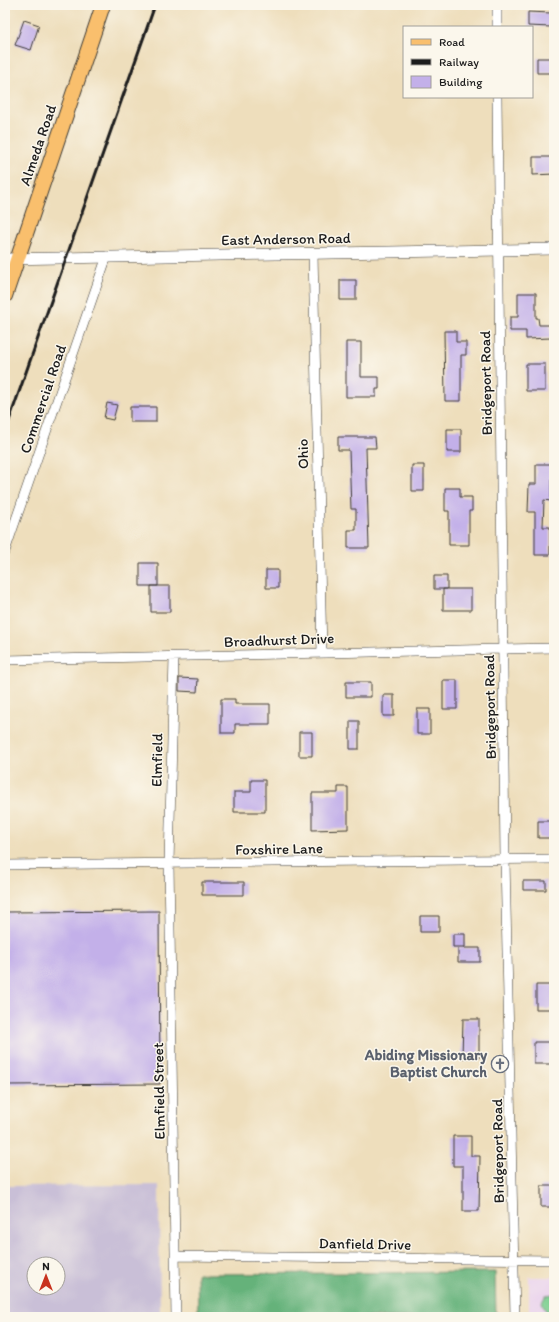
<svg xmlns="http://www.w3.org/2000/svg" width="559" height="1322" font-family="Itim,sans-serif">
<rect width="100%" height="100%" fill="#fbf7ec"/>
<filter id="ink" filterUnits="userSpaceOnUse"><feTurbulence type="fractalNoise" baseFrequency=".025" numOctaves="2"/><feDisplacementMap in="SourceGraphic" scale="8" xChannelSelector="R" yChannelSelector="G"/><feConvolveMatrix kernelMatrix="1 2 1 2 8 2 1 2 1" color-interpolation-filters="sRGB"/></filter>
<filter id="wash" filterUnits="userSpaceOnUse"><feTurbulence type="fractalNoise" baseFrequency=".012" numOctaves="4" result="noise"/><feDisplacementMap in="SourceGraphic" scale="16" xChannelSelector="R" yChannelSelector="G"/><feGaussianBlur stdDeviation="0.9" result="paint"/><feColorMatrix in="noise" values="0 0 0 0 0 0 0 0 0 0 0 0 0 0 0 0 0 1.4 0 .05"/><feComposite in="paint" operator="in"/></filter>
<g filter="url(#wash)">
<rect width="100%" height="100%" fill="#eedebc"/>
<path fill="#e9d2ed" d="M529,1277h25v40h-25z"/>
<path fill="#c9bfd7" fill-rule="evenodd" d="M159,1185l1,132h-155v-131zM34,1264h24v24h-24z"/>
<path fill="#7ccf90" stroke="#4c7656" d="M554,1294v21l-7,-2 -5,-11 4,-7z"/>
<path fill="#65b27a" stroke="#40674b" d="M495,1272l1,45h-298l-1,-43z"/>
<g id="blocks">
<path fill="#c3b0e9" d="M528,12l23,1v14l-23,-1z
M24,20l15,5 -8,25 -16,-5z
M537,58h17v15h-17z
M533,157h21v17l-21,1z
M340,280h16v20h-16z
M518,293h18v25h2l1,7h11l1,13 -25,1v-8h-16v-14h8z
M444,331h12v11h10v13h-5v46h-16z
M346,342h15v35h18v12h-3v8h-30z
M526,364h19v27h-19z
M107,403l10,2 -4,15 -9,-2z
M130,407h26v15h-26z
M447,429h14v23h-14z
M338,437h37l1,11h-10l3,100h-21v-18h8v-21h-5l-2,-59h-11z
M536,464h18v16h-3v21l-7,-1 -1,27h7v28h-15v-43h-7l1,-28h7z
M412,465h12v26h-12z
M445,488h15v9h12v14h-3v34h-20v-34h-4z
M140,563h18v23h-18z
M266,570h12v18h-12z
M434,576h13v13h-13z
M151,586h19v26h-19z
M443,589h28v21h-28z
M179,678l19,1 -1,13 -18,-1z
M443,680h14v29h-14z
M346,682h25v15h-25z
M383,695h11v21h-11z
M221,699h14v5h35v20h-35v9h-14z
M417,709h13v25h-13z
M350,721h9v28h-9z
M299,732h13v24h-13z
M251,780h14v32h-31v-20h17z
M338,787h10v42l-36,1v-37h26z
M538,821h16v17h-16z
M523,881h23v9h-23z
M202,882h42v13h-42z
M159,911l1,173 -155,1v-173z
M420,916h19v16h-19z
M453,934h12v13h-12z
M458,948h22v14h-22z
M536,985h18v24h-18z
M463,1019h16v39h-17z
M534,1042h20v22h-20z
M453,1136h18v20h9l-1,55h-16v-45h-10z
M541,1186h13v21h-13z"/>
</g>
</g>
<g filter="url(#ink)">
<use href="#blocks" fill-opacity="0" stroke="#3c3934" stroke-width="1"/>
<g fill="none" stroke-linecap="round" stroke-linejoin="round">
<defs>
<path id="minor" d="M497,5v22
M497,97l8,763 10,457
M313,254l9,399
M5,551l102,-295
M174,657l-5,207 7,453
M5,660l549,-12
M5,865l549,-6
M176,1256l378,4"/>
<path id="tertiary" d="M5,259l549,-10"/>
<path id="primary" d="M5,296l98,-291"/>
</defs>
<use href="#minor" stroke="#3c3934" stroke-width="10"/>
<use href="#tertiary" stroke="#3c3934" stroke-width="12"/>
<use href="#primary" stroke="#3c3934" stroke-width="16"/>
<use href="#minor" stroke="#fff" stroke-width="9"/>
<use href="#tertiary" stroke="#fff" stroke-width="11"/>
<use href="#primary" stroke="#f9bf6d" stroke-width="14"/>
<path stroke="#1c1c1c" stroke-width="3" d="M5,432l150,-427"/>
</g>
</g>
<defs>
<symbol id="church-ring" viewBox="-11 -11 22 22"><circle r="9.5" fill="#fbf7ec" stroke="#6b7280" stroke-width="1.5"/><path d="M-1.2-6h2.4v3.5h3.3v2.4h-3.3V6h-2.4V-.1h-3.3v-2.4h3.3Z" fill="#6b7280"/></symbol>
</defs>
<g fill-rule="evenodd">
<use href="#church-ring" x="490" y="1054" width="20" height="20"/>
</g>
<g text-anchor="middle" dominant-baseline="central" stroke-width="3" stroke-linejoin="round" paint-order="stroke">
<g font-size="15" fill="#1c1c1c" stroke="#fbf7ec">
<text transform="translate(38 145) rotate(-71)">Almeda Road</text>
<text transform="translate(286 239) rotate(-1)">East Anderson Road</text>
<text transform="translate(486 383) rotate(-91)">Bridgeport Road</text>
<text transform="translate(43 399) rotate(-71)">Commercial Road</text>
<text transform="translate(303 454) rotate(-91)">Ohio</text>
<text transform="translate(279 640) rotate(-2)">Broadhurst Drive</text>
<text transform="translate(490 707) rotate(-91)">Bridgeport Road</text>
<text transform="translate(157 760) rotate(-89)">Elmfield</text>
<text transform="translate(279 849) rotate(-1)">Foxshire Lane</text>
<text transform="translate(159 1091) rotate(-91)">Elmfield Street</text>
<text transform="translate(498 1151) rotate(-91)">Bridgeport Road</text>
<text transform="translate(365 1244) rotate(1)">Danfield Drive</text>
</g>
<g font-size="15" font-weight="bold" fill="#5b616d" stroke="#fbf7ec" text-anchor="end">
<text x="487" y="1055">Abiding Missionary<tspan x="487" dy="17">Baptist Church</tspan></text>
</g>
</g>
<rect width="559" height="1322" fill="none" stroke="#fbf7ec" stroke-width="20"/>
<rect x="403" y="26" width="130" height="72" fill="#fbf7ec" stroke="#a29f99"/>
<rect x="411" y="39" width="20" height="6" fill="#f9bf6d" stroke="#a29f99"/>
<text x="439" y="46" font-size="12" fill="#1c1c1c">Road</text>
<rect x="411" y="59" width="20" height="6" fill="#1c1c1c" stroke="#a29f99"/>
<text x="439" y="66" font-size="12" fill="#1c1c1c">Railway</text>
<rect x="411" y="76" width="20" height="12" fill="#c3b0e9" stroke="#a29f99"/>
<text x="439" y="86" font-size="12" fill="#1c1c1c">Building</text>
<g transform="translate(46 1276)"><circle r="19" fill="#fbf7ec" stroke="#a29f99"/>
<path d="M0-3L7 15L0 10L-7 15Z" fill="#c8321e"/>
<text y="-6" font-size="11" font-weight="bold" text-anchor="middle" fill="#1c1c1c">N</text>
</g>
</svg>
